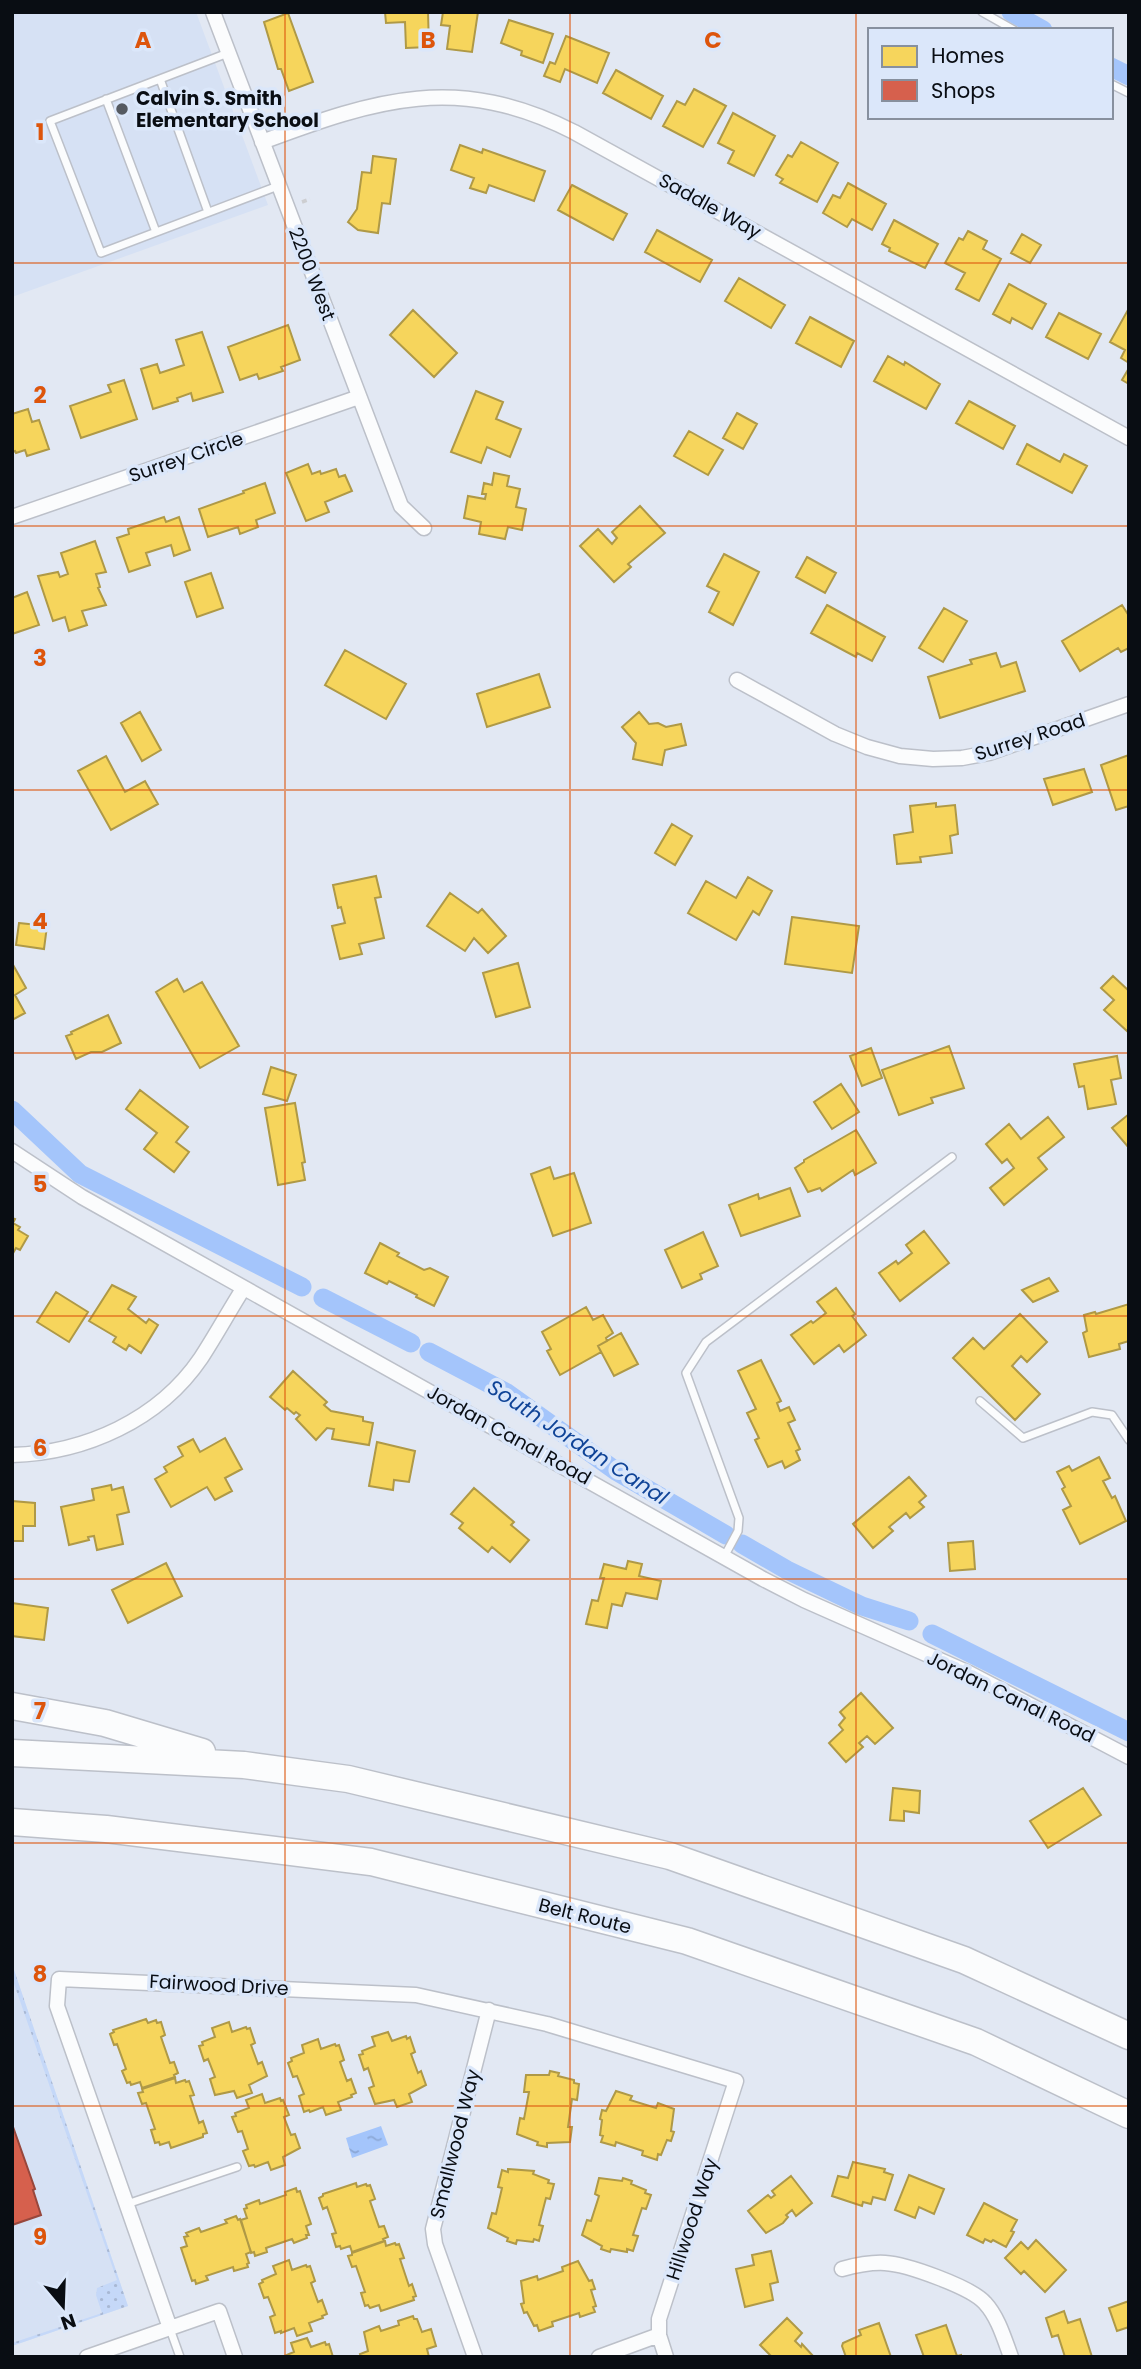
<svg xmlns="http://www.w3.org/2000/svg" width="1141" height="2369" font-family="Poppins,sans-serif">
<defs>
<pattern id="grass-dots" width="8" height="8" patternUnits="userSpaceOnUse" patternTransform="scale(1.75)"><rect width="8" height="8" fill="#c5d8f8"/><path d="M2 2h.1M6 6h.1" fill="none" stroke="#a8b8d4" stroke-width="1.8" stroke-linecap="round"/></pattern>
<pattern id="water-ripples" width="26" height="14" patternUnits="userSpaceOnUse" patternTransform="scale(1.75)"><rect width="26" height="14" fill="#a4c5fb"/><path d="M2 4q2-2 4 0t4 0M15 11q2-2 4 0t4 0" fill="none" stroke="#8ca8d6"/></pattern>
</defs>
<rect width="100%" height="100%" fill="#e2e8f3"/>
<path fill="#d6e1f4" d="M12,12h184l72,193 -256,92z
M12,1964l116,342 -116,40z"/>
<path fill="url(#grass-dots)" d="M12,1964l116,342 -116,40v-3l90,-30 -6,-18 1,-7 20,-8 -105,-302z"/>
<path fill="url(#water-ripples)" d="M381,2126l7,19 -36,13 -6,-20z"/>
<path fill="#f6d55c" stroke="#af9946" stroke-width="2" d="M385,12h43l1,35 -23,1 -1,-26 -19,1z
M443,12h35l-6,40 -25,-3 3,-23 -9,-1z
M288,13l25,69 -24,9 -8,-22h-3l-14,-47z
M509,20l44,14 -10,29 -22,-8 1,-4 -21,-8z
M566,36l43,17 -12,30 -32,-14 -5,13 -16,-6 6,-14 5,2z
M616,70l47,26 -12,23 -48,-26z
M694,89l32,17 -23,41 -40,-21 14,-25 8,4z
M733,113l42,23 -21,40 -26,-13 6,-12 -16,-8z
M801,142l37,21 -21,39 -37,-19 3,-4 -7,-4 12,-20 4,2z
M460,145l22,8 1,-4 62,22 -11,30 -45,-16 -3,8 -16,-5 4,-10 -23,-8z
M373,156l23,3 -6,45 -8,-1 -4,30 -20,-3 -10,-8 9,-13 5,-37 9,1z
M848,183l38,21 -14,26 -20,-11 -5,8 -24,-14 10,-18 7,3z
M572,185l55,29 -14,26 -55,-30z
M894,220l44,24 -13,24 -36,-17 1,-3 -8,-4z
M657,230l55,30 -12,22 -55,-30z
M968,231l19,10 -4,8 18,10 -22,42 -23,-12 9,-16 -20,-10 14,-25 4,2z
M1022,234l19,11 -11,18 -19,-10z
M739,278l46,27 -14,23 -46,-27z
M1009,284l37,20 -14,25 -20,-11 -2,5 -17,-9z
M1129,308v55l-8,-5 4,-8 -15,-8z
M413,310l44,43 -23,24 -44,-42z
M1059,313l42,21 -13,25 -42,-22z
M810,317l44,24 -13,26 -45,-24z
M288,325l12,35 -19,7 2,4 -24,8 -2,-5 -17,6 -12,-33z
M202,332l21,60 -30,9 -2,-8 -14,5 1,3 -25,8 -12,-40 16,-5 3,9 24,-8 -8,-25z
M888,356l16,9 1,-3 35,22 -14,25 -52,-28z
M1129,368v16l-7,-4z
M124,380l13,39 -56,19 -11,-32 41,-14 -3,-7z
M476,391l27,11 -7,17 25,10 -11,28 -23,-10 -6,16 -30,-11z
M969,401l46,25 -12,23 -47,-26z
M28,409l4,13 7,-2 10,29 -22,7 -2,-6 -9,3 -1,-2 -3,1v-38z
M737,413l20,11 -14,25 -20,-11z
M689,431l34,19 -15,25 -34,-19z
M1027,444l33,18 4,-8 23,12 -15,27 -55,-29z
M308,464l4,10 8,-3 1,3 15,-5 3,8 6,-2 7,16 -27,11 4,10 -23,9 -20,-48z
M494,473l15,3 -2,10 13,3 -4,18 10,2 -4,21 -14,-3 -3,12 -26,-5 2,-12 -17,-4 4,-22 17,3 1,-5h-4l2,-11 8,2z
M265,483l10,30 -19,7 2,7 -18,7 -2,-7 -30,10 -9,-28 45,-16 -1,-2z
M640,506l25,27 -37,31 3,3 -17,15 -34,-36 18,-17 14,15 5,-6 -5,-6z
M164,517l2,5 13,-5 11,33 -16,6 -3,-11 -25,8 4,12 -21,7 -12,-34 12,-4 -1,-5z
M95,541l11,31 -10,2 4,13 -2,1 8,17 -24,6 5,14 -18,6 -4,-14 -12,4 -15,-45 20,-4 2,5 8,-3 -7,-21z
M724,554l35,18 -26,53 -24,-13 10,-20 -12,-6z
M807,557l29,16 -11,20 -29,-16z
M211,573l12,35 -26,9 -12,-35z
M27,592l12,33 -27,9v-36z
M827,605l58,32 -13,24 -15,-8 -1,4 -45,-24z
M1122,605l7,11v32l-8,4 -3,-4 -38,23 -18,-30z
M944,608l23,13 -24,41 -24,-14z
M345,650l61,34 -20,35 -61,-34z
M996,653l5,14 15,-5 9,29 -85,27 -12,-41 44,-13 -2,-4z
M539,674l11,33 -63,20 -10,-33z
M140,712l21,38 -19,11 -21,-38z
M639,712l10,12 9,-1 8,4 15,-3 5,21 -21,5 -3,15 -29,-6 3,-16 -14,-16z
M1129,755v51l-13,4 -15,-45z
M106,756l19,36 20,-11 13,23 -47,26 -33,-59z
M1084,769l8,23 -39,13 -9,-26z
M936,803v4l19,-2 3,29 -8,2 2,17 -32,4 1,5 -24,2 -3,-29 19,-3 -3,-26z
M672,824l20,12 -17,29 -20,-12z
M376,876l5,21 -6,1 9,40 -25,6 3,10 -22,5 -8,-33 13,-3 -4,-16 -3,1 -5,-23z
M748,877l24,14 -13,24 -6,-4 -17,29 -48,-27 18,-32 30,17z
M450,893l28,20 4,-4 24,27 -18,17 -14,-15 -9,13 -38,-25z
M792,917l67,9 -7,47 -67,-9z
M19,923l28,3 -3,23 -28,-4z
M12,963l14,25 -11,7 10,18 -13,7z
M518,963l12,44 -34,10 -13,-44z
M1113,976l16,15v38l-2,2 -23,-21 10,-10 -13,-12z
M177,979l7,13 18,-10 37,64 -39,22 -44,-76z
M108,1015l13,28 -19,9h-11l-15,7 -10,-23 6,-2 -1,-2z
M949,1046l15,42 -33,10 2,5 -34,12 -17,-45z
M871,1048l11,30 -20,8 -12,-30z
M1117,1056l4,22 -10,2 5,24 -28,5 -4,-23 -5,1 -5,-23z
M271,1067l25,8 -9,26 -24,-7z
M841,1084l18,28 -27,17 -18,-27z
M140,1090l48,37 -12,15 13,10 -15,20 -30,-23 13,-16 -31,-24z
M295,1103l10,59 -3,1 3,17 -27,5 -13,-77z
M1129,1114v34l-17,-20z
M1048,1117l16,20 -26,21 9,11 -43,36 -14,-17 24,-20 -7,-9 -5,4 -16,-19 23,-20 12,15z
M856,1130l20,33 -21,12 -2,-5 -31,21 -2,-3 -12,4 -13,-24 9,-6v-2z
M550,1167l4,12 20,-6 17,50 -38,13 -22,-62z
M790,1188l10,28 -59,20 -12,-31 29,-11 1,5z
M12,1218l3,1 -2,4 7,4 -2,3 10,6 -8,14 -4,-2 -4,7z
M924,1231l25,32 -49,38 -21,-28 17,-12 2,3 14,-11 -6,-8z
M703,1232l15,34 -18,8 2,5 -20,9 -17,-38z
M380,1243l19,10 -2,3 27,14 6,-2 18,9 -14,29 -18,-9 1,-2 -28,-14 -2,3 -22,-11z
M1049,1278l9,13 -25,11 -11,-12z
M112,1285l24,12 -8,12 18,14 3,-4 9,6 -17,28 -12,-8 -3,5 -13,-8 3,-5 -27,-16z
M836,1288l19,26 -3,2 14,19 -22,17 -5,-7 -25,19 -23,-29 20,-14 2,2 13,-10 -9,-11z
M56,1292l32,20 -19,30 -32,-20z
M1129,1304v37l-10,3 1,5 -31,8 -6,-24 4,-2 -3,-16 11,-3 1,2z
M586,1307l7,13 10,-5 10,18 -7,5 1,3 -9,5 3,6 -41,23 -13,-24 4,-2 -9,-17z
M1020,1314l27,28 -20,20 -6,-6 -9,10 28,28 -25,26 -62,-62 20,-20 11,11z
M621,1333l17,31 -24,12 -16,-30z
M761,1360l20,41 -4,2 3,8 9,-4 6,13 -7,3 12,26 -4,2 4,9 -15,8 -3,-7 -14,6 -13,-27 4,-2 -12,-25 9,-4 -18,-38z
M293,1371l34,31 -3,3 7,6 32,6v4l10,2 -4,22 -37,-6 2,-10 -7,-1 -11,12 -20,-21 4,-4 -4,-3 -2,2 -7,-6 -2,2 -15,-13z
M225,1438l17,31 -17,9 7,13 -17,9 -8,-13 -36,20 -16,-28 12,-7 -3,-5 19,-11 -5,-9 15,-8 7,13z
M377,1442l38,9 -6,31 -15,-2 -1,10 -24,-4z
M1099,1457l11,21 -7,3 9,17 3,-2 11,25 -46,23 -17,-34 8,-4 -9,-17 3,-2 -8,-15 12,-6 3,5z
M909,1477l17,19 -7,6 5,5 -14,11 -4,-5 -17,14 4,4 -20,17 -20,-24z
M111,1485l1,5 11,-3 6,25 -12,3 6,29 -26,6 -3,-14 -6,1 1,3 -20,5 -8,-38 33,-7 -2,-11z
M474,1488l40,34 -3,3 18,15 -19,22 -18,-15 -4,5 -29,-24 4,-5 -12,-9z
M12,1501l23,2v23h-12v15h-11z
M973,1541l2,28 -25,2 -2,-28z
M628,1561l14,3 -3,12 22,5 -4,18 -31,-6 -4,13 -10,-2 -5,24 -21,-4 6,-24 6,1 6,-23h-4l4,-14 22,5z
M166,1563l16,33 -54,27 -16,-33z
M12,1603l36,5 -4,32 -32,-4z
M861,1693l32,35 -18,16 -8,-8 -8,7 4,4 -17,15 -17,-19 14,-13 -4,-5 6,-7 -5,-6z
M893,1788l27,3 -1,22 -15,-2v10l-14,-1z
M1083,1788l18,27 -53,33 -18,-27z
M146,2019l2,4 8,-3 1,3 4,-1 4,13 -4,2 9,26 4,-1 4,11 -4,2 1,2 -33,11 -2,-6 -9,3 -1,-3 -3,1 -5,-12 4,-2 -9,-25 -3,1 -4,-11 4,-2 -1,-2z
M229,2022l3,10 14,-5 1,2 3,-1 5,15 -4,2 7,19 4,-2 5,14 -18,9 3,8 -15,5 -3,-7 -19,4 -5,-16 5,-2 -7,-18 -4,2 -5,-15 4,-1 -1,-3 13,-5 -3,-9z
M388,2032l4,9 14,-5 1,3 3,-2 5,15 -4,2 7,19 3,-2 5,14 -17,9 3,8 -15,5 -3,-7 -19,4 -6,-16 5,-2 -6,-18 -4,2 -5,-15 4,-1 -1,-3 13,-5 -3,-9z
M318,2039l3,10 14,-5 1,2 3,-1 5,15 -4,2 7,19 4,-2 5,14 -5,2 1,2 -14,5 3,8 -15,5 -3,-8 -13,5 -1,-2 -5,2 -5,-16 5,-2 -7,-18 -4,1 -5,-14 4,-2 -1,-3 13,-5 -2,-8z
M550,2071l9,2 -1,3 16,4v3l5,1 -2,16 -5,-1 -4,28h4l-2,15 -23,1v4l-10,-2 1,-3 -21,-8 3,-16 4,1 5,-27h-5l2,-17h23z
M175,2078l1,5 9,-3 1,2 3,-1 5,14 -4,1 9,27 4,-2 4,12 -4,1v3l-32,11 -2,-6 -9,3 -1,-3 -4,1 -4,-13 4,-1 -9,-26 -4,1 -4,-11 5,-1 -1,-3z
M616,2091l16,5 -2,4 26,8 2,-5 16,6 -3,22 3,1 -3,9 -4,-1 -6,15 -3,-1 -1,6 -15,-5 1,-4 -27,-9 -1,4 -14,-4 2,-6 -3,-1 2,-15 -2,-1 2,-9 4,1z
M262,2094l3,9 15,-5 1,3 2,-1 6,15 -5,2 7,18 4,-1 5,14 -17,9 2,8 -14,5 -3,-8 -13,5 -1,-2 -5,1 -6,-15 5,-2 -6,-18 -4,1 -6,-15 4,-1 -1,-3 14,-5 -3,-8z
M853,2162l32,7 -1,3 9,3 -8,25 -12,-3 -2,7 -8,-2 -1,4 -30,-10 6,-20 10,2z
M508,2169l26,2 -1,3 16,6 -1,3 6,1 -4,15 -4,-1 -7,27 4,1 -4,15 -5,-2 -1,3 -16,-2 -1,4 -9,-3 1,-3 -20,-10 4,-15 4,1 6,-26 -4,-1 4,-17 6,2z
M909,2175l35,14 -10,25 -15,-7 -4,11 -20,-8z
M791,2176l21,27 -16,13 -4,-6 -6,5 2,2 -5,6 -17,10 -18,-22 20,-16 3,3 4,-3 -3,-4z
M599,2178l23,3 1,-3 9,3 -1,3 15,6 -1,3 6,2 -5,14 -4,-1 -9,27 5,1 -5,15 -6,-2v3l-16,-3 -1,3 -9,-3 1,-3 -20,-11 5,-15 4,1 8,-25 -4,-2z
M356,2183l1,4 9,-3 1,2 3,-1 5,14 -5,2 9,26 5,-1 4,11 -5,2 1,2 -32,11 -2,-6 -9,3 -1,-3 -4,1 -4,-13 4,-1 -9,-26 -4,2 -4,-11 4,-2v-2z
M296,2188l1,4 3,-1 11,33 -5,2 3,9h-3l1,3 -13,5 -2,-4 -26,9 1,4 -12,4 -1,-4 -3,1 -10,-33 6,-2 -3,-9 3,-1 -1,-3 13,-5 1,4 26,-9 -1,-3z
M984,2203l33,17 -6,11 3,1 -8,15 -13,-7 -2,2 -6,-3 -2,4 -16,-8z
M236,2216l2,4 2,-1 11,33 -5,2 3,9 -2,1 1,3 -14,4 -1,-4 -27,9 2,4 -12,4 -1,-4 -3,1 -11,-33 6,-2 -3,-9 4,-1 -2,-3 13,-5 2,4 26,-9 -2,-3z
M1036,2240l30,30 -21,22 -21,-21 -3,3 -16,-16 16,-16 7,7z
M385,2241l1,5 9,-3 1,2 3,-1 5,14 -4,1 9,27 3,-2 4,12 -3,1 1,3 -33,11 -2,-6 -9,3 -2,-3 -3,1 -4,-13 4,-1 -9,-26 -4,1 -4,-11 4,-1v-2z
M771,2251l7,31 -8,2 3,16 -28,7 -9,-38 18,-4 -2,-10z
M289,2260l3,10 14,-5 1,2 3,-1 5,15 -4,2 7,19 4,-2 5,14 -5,2 1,2 -14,5 3,8 -15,5 -3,-8 -13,5v-2l-6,2 -5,-16 5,-2 -7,-18 -4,1 -5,-14 4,-2 -1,-2 14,-6 -3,-8z
M578,2261l11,20 3,-1 3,9 -4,1 5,16 -3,1 2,5 -15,5 -1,-4 -27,9 1,4 -14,5 -2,-6 -3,1 -7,-14 -3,1 -3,-9 3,-1 -3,-22 16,-5 1,4 25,-9 -1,-4z
M1129,2301v26l-12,4 -8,-23z
M1064,2311l4,12 12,-4 12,38h-27l-7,-22 -6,2 -6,-19z
M413,2316l1,3h3l5,13 9,-3 5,17 -9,3 2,8h-68l-1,-3 8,-3 -4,-19 15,-6 2,5 18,-6 -1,-4z
M787,2318l15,15 -7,8 6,6 1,-3 12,13h-42l-12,-12z
M879,2323l12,34h-45l-4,-11 1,-3 18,-8 -2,-5z
M946,2325l11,31 4,-1v2h-37l-8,-22z
M307,2338l4,9 14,-5 1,3 3,-1 4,13h-51l12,-5 -3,-9z"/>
<path fill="#d6604d" stroke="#98473c" stroke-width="2" d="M12,2124l23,65 -2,1 8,25 -29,10z"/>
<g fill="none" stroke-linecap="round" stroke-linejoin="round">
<path stroke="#a4c5fb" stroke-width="19" d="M1011,12l32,18
M1111,67l18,9
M12,1110l68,64 222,113
M323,1298l88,45
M429,1352l78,41 109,78 110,64
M742,1544l45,26 75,36 47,15
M932,1634l197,98"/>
<defs>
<path id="lane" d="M982,12l32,18
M228,53l-178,68 51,132 177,-67
M160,79l48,133
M1111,84l18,9
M106,99l50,133
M980,1401l43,37 69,-26 20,3 17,25
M724,1557l14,-26 1,-13 -53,-145 20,-31 246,-185
M127,2204l110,-37
M170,2329l10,28"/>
<path id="street" d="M213,12l188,494 23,22
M262,142c115,-43 196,-69 312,-10l555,306
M12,517l347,-120
M737,680l98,54 32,13 33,9 33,3 29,-1 27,-5 140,-49
M12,1151l70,46 681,382 41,21 165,73 160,84
M12,1455c73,-2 147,-35 189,-97 15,-23 28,-47 42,-69
M842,2269c15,-4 28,-7 43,-6 21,1 86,24 100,40 13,14 19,35 26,54
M170,2328l-113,-322 2,-27 357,16 131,29 189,57 -77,238v16l7,22
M87,2357l132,-46 16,46
M475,2357l-40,-113 -2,-15 56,-219
M599,2357l60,-22"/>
<path id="highway" d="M12,1706l93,17 97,29
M12,1753l232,12 104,14 322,77 294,104 165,76
M12,1822l94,7 265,33 316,79 289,101 153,73"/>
</defs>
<use href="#lane" stroke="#bcc0c9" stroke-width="10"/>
<use href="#street" stroke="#bcc0c9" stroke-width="17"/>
<use href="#highway" stroke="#bcc0c9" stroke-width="29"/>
<path stroke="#cdced1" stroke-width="3.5" stroke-dasharray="5 3.5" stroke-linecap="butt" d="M302,202l8,-3"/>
<use href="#lane" stroke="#fbfcfd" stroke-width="7"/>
<use href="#street" stroke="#fbfcfd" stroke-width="14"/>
<use href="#highway" stroke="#fbfcfd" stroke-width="26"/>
</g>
<path fill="none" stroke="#dd550c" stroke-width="2" stroke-opacity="0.55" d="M285,12v2345M570,12v2345M856,12v2345M12,263h1117M12,526h1117M12,790h1117M12,1053h1117M12,1316h1117M12,1579h1117M12,1843h1117M12,2106h1117"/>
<circle fill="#555a61" stroke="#dbe7fa" stroke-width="2.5" cx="122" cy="109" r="7"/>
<g text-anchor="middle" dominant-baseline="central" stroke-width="7" stroke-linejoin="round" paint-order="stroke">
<g font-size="19" font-weight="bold" fill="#090d13" stroke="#dbe7fa" text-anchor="start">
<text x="136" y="98">Calvin S. Smith<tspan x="136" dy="22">Elementary School</tspan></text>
</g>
<g font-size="19" fill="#090d13" stroke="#dbe7fa">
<text transform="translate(710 206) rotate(29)">Saddle Way</text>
<text transform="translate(312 274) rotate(69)">2200 West</text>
<text transform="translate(186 457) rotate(-19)">Surrey Circle</text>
<text transform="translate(1030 737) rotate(-18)">Surrey Road</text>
<text transform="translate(509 1435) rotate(29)">Jordan Canal Road</text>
<text transform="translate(1011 1697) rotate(26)">Jordan Canal Road</text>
<text transform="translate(585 1916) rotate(14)">Belt Route</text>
<text transform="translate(219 1985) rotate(3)">Fairwood Drive</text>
<text transform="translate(455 2144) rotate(-76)">Smallwood Way</text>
<text transform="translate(692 2219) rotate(-72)">Hillwood Way</text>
</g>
<g font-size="21" font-style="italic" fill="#104497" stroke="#dbe7fa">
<text transform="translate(578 1442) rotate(33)">South Jordan Canal</text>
</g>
</g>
<g font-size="23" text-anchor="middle" font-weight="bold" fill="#dd550c" stroke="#dbe7fa" stroke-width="7" stroke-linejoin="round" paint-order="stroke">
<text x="143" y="48">A</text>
<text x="428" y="48">B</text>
<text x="713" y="48">C</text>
<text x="40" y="140">1</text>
<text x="40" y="403">2</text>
<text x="40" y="666">3</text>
<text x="40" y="929">4</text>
<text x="40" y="1192">5</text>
<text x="40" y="1456">6</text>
<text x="40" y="1719">7</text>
<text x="40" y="1982">8</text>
<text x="40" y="2245">9</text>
</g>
<rect width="1141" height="2369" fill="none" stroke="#090d13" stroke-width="28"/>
<rect x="868" y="28" width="245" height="91" fill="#dbe7fa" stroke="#87909e" stroke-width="2"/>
<rect x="882" y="46" width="35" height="21" fill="#f6d55c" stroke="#87909e" stroke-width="2"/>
<text x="931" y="63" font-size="21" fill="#090d13">Homes</text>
<rect x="882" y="80" width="35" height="21" fill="#d6604d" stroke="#87909e" stroke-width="2"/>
<text x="931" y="98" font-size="21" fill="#090d13">Shops</text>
<g transform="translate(63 2306) rotate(161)" stroke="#dbe7fa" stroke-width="5" paint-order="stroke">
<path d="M0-5L12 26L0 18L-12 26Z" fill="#090d13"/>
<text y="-10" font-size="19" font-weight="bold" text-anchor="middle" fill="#090d13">N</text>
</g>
</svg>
